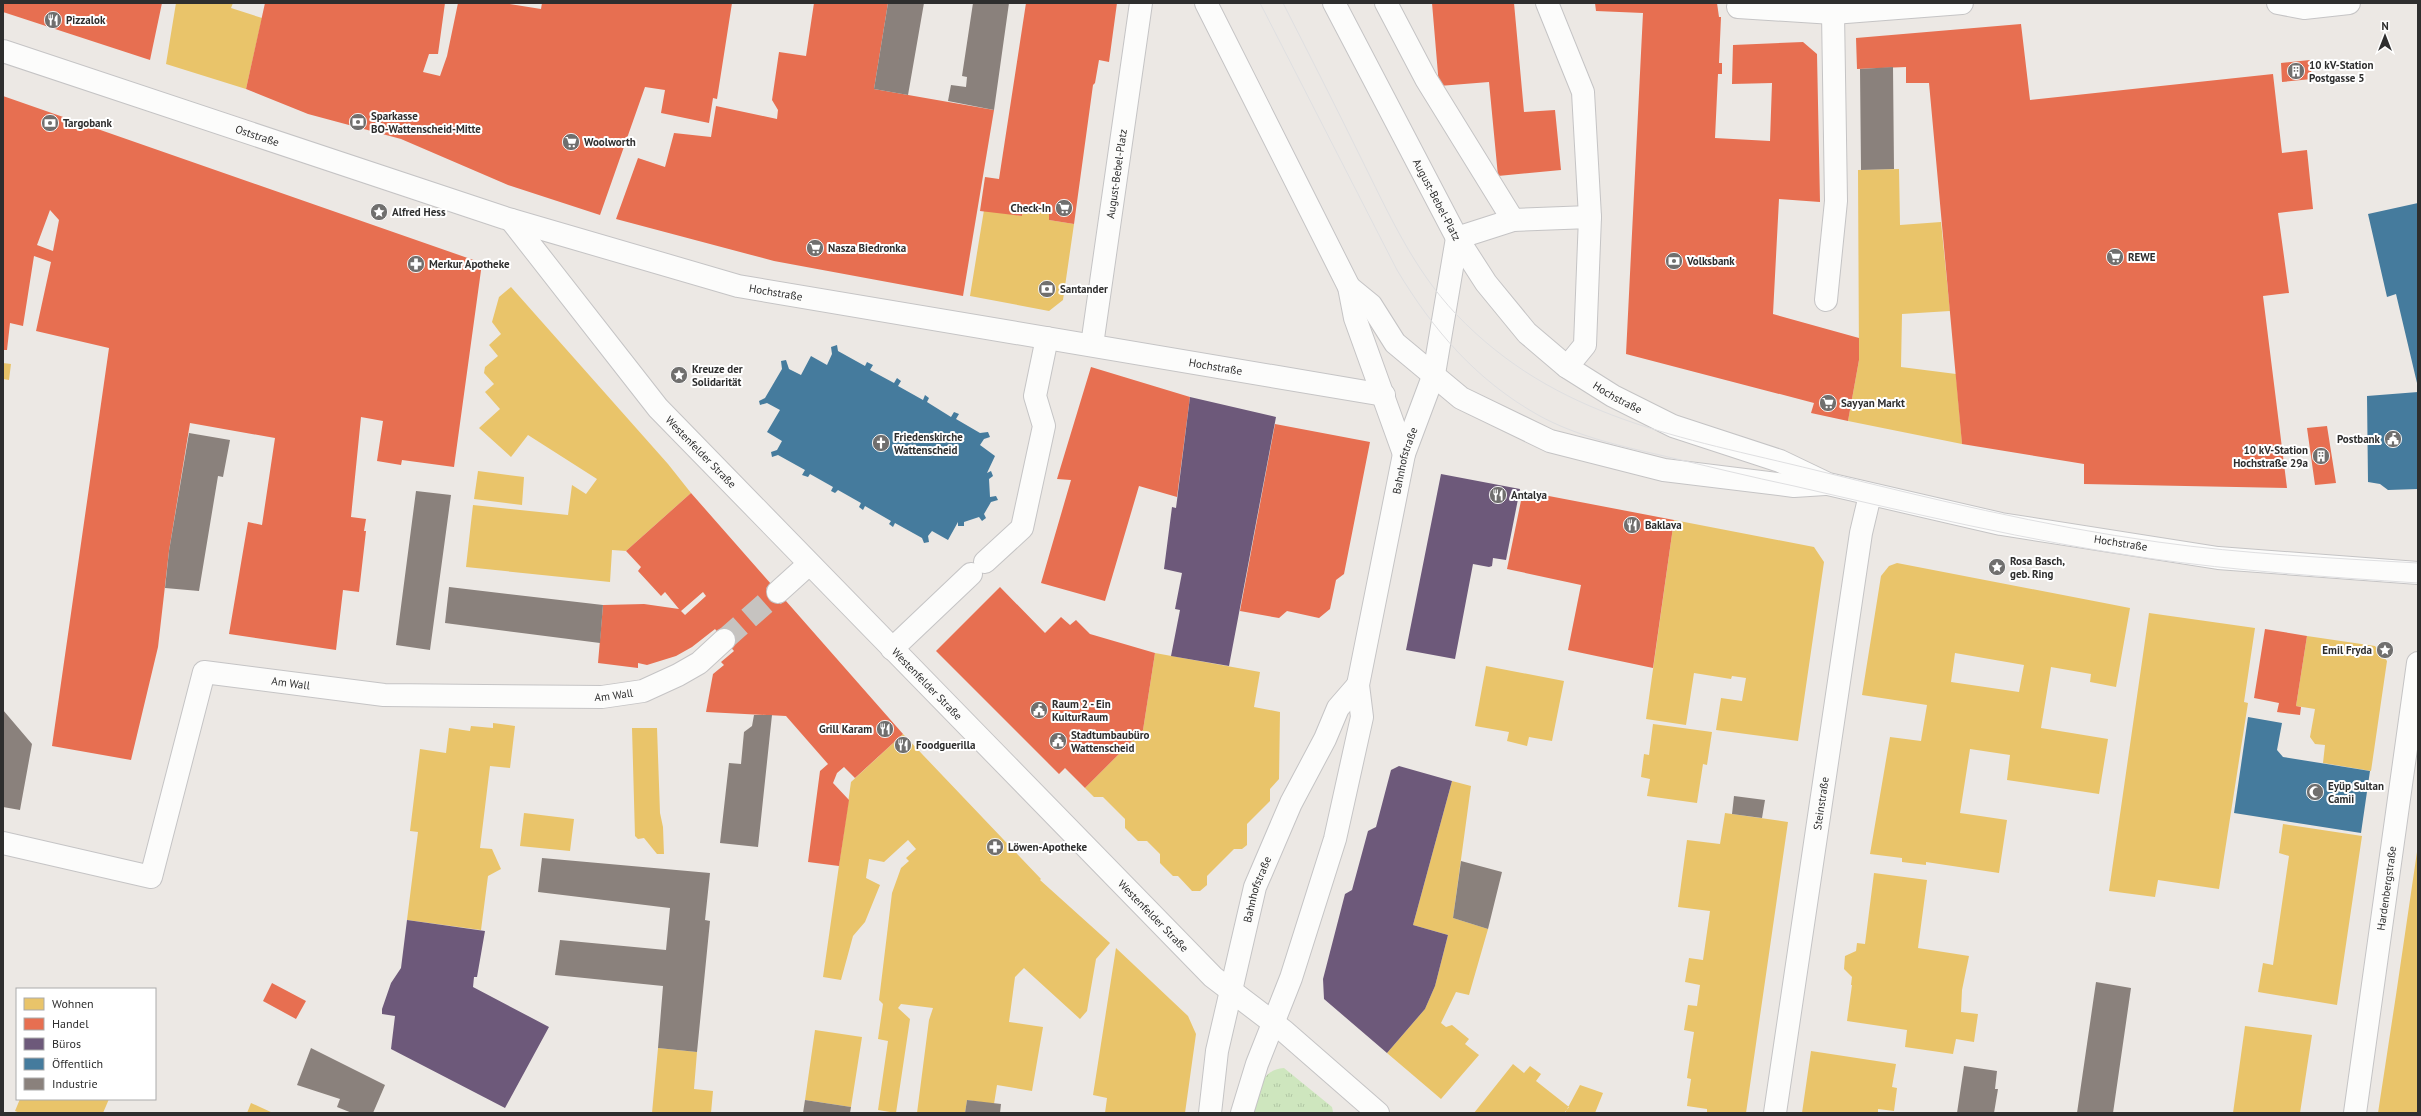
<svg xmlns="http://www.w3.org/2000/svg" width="2421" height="1116" font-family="'PT Sans',sans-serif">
<defs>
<pattern id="grass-tufts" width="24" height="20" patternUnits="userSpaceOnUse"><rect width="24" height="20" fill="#cee6be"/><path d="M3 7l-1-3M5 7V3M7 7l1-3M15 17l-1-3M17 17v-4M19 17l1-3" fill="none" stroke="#b1c6a4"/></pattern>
</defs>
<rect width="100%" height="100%" fill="#ece8e4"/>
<path fill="url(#grass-tufts)" d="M1284,1068l48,39 1,5 -80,1c4,-20 8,-44 31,-45z"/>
<path fill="#e9c46a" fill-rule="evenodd" d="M176,3h57l-2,5 31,10 -16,71 -80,-25z
M1899,169l1,56 41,-3 9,89 -48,3 -1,53 55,7 6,70 -114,-23 11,-61 -1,-190z
M1023,208l26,5v7l25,4 -11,76 -14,11 -79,-15 14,-86 38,6z
M511,287l157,177 23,29 -65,58 -14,-1 -2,32 -144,-15 7,-62 95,10 4,-30 14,9 11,-15 -69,-44 -17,22 -32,-29 21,-19 -15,-17 9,-8 -10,-11 1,-6 13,-11 -9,-11 12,-11 -9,-12 7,-25z
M3,363l8,1 -2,16 -6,-1z
M478,471l46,6 -2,28 -48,-6z
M1674,520l140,27 10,15 -26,179 -82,-11 5,-32 21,3 4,-23 -14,-2 -1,3 -37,-6 -8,52 -40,-6z
M1897,563l233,45 -14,79 -26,-5 1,-8 -40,-7 -10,61 67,11 -9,55 -92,-14 3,-25 -40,-6 -10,64 47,7 -8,53 -73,-11v3l-24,-3v-4l-32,-4 20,-117 31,4 6,-36 -65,-10 19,-119 8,-10zM1955,653l69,12 -5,27 -68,-10z
M2149,613l106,15 -11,74 4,1 -29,186 -61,-9 -3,17 -46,-6z
M2307,636l68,10 12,15 -16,110 -48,-8 2,-18 -10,-1 -5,-7 5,-28 -19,-3z
M1155,653l105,19 -6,35 26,5 -1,67 -9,10v12l-23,23v21l-5,4h-8l-27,27v9l-7,6h-8l-14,-15h-5l-13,-13v-9l-13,-13h-9l-13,-13v-9l-22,-22h-9l-9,-9 58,-58z
M1486,666l78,15 -12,60 -23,-4 -2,9 -20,-5 2,-9 -34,-6z
M493,723l22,3 -5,42 -20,-2 -10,82 12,1 9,20 -13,7 -7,54 -74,-10 11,-88 -8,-1 10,-82 26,4 3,-25 21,3 1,-5 22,2z
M1653,724l59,8 -5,33 -4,-1 -6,39 -50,-7 3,-17 -9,-2 3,-23 5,1z
M632,728h25l3,85 3,14 1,27h-7l-13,-16 -6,1 -3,-3z
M903,734l138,145 -1,1 70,63 -14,16 -9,52 -7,8 -56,-51 -9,9 -6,45 34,5 -11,64 -35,-6 -3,19 -27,-4 -2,13h-48l12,-93 4,-12 -32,-4 -3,4 12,11 -14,94 -18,-3 10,-69 -10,-2 5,-35 -4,-4 1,-8 12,-99 9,-25 8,-7 -3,-3 10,-9 -8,-9 -24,22 -15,-3 -3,19 14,7 -15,37 -12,14 -12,44 -18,-3 28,-195z
M1452,781l19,5 -18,132 35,11 -19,66 -13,-3 -15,31 5,4 6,-2 17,14 -4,5 14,11 -38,44 -54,-46 38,-44 10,-23 13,-51 -35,-10z
M524,813l50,6 -4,32 -50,-5z
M1725,813l63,9 -42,291h-39v-4l-20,-3 4,-27 -4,-1 7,-46 -10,-2 4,-25 9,1 3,-21 -15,-3 4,-24 14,2 7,-49 -32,-4 9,-67 33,4z
M2283,824l79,12 -25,169 -79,-13 5,-29 10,2 16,-109 -10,-3z
M2417,852l1,261h-40l18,-118z
M1874,873l53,7 -9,68 51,8 -7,34 -1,22 17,2 -4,28 -18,-3 -3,15 -48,-7 2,-17 -60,-9 5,-36h-1l1,-8 -8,-8 1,-13 11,-5 1,-8 8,1z
M1116,948l72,68 8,18 -11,79h-80l2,-15 -14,-3z
M2245,1026l67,9 -12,78h-67z
M815,1030l47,7 -11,70 -46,-7z
M658,1048l39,4 -3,37 19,2 -2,22h-59z
M1811,1051l85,13 -4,23 5,1 -3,23 -16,-2v4h-76z
M1513,1064l11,9 6,-7 11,8 -5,7 33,26 -5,6h-90z
M1580,1085l23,8 -8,20h-30z
M20,1099h89l-6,14h-83l-5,-2z
M251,1103l22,10h-26z"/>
<path fill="#e76f51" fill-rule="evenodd" d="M3,3h159l-12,57 -147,-48z
M265,3h180l-7,51h-9l-6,18 17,4 7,-20 11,-53h46l37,6 1,-6h190l-15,96 -4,-1 -4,25 -48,-10 4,-23 -20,-3 -45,128 -92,-30 -107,-46 -93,-25 -62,-25z
M814,3h74l-14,86 120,21 -31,186 -189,-35 -158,-42 22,-61 27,9 9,-34 37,4 5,-31 61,13 1,-9 -6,-10 7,-48 27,4z
M1026,3h91l-8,59 -10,-2 -4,23 -2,2 -19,139 -25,-4v-7l-26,-5 -1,8 -42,-5 5,-34 14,2z
M1432,3h82l10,109 31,-2 6,60 -63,6 -9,-94 -50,4z
M1595,3h122l2,14h2l-2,46h3v11h-4l-3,64 55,3 2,-58 -40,1 1,-39 70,-3 14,12 3,148 -41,-3 -6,115 86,24v22l-11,61 -37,-8 3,-10 -188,-49 17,-341 -47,-2z
M2021,24l9,76 243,-26 9,79 25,-3 6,59 -35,4 11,80 -26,3 24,192 -203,-4v-20l-122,-20 -33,-361h-23v-16l-49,2 -1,-31z
M2310,60l2,19 -30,3 -1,-19z
M3,96l479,167 -28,204 -52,-7 -1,5 -24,-4 6,-40 -22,-4 -10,100 15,2 -2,12h2l-7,61 -16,-2 -7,60 -107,-16 19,-112 14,3 13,-87 -85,-15 -21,128 -11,96 -27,113 -79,-14 57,-398 -73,-17 15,-69 -17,-6 -11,70 -13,-3 -3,27h-4zM50,210l9,10 -6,31 -16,-6z
M1091,367l99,30 -13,100 -38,-11 -34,115 -64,-18 30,-103 -14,-1z
M1275,424l95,18 -26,132 -8,6 -6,29 -11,9 -32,-7 -8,7 -39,-7z
M2327,426l9,57 -21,2 -8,-57z
M1523,491l151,29 -21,148 -85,-18 13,-65 -74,-16z
M691,493l212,241 -48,44 -11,-11 -7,6 -4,10 16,17 -10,66 -31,-4 12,-91 8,-7 -42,-48 -80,-4 7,-38 11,-9 -3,-3 13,-11 -19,-22 -23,18 -16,9 -29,9 -9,-2v5l-40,-5 5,-58 41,-1 35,5 -14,-17 -4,4 -23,-25 3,-4 -15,-16zM703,592l3,4 -21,19 -4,-4z
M1000,587l45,46 16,-16 9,8 6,-5 14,14 65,19 -12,77 -58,58 -20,-20 -6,6 -123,-123z
M2265,629l42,7 -11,70 5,1 -1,8 -23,-3 2,-9 -25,-5z
M272,983l34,18 -10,18 -33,-18z"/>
<path fill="#6d597a" d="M1190,397l86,20 -47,249 -58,-10 9,-46 -5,-1 7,-36 -18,-4 8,-62 4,1z
M1441,474l79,15 -14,71 -13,-2 -1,8 -3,1 -16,-3 -18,95 -49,-9z
M1399,766l53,15 -39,144 35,10 -13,51 -10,23 -38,44 -63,-54 -1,-20 22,-85 7,-4 16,-59 8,-4 15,-57z
M407,920l78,11 -8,46h-3l-1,10 76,40 -44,81 -114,-59 4,-33 -13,-2v-5l9,-26 10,-15z"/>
<path fill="#457b9d" d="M2418,203v180h-1l-21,-89 -9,3 -19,-83z
M837,345l1,6 27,15 2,-4 6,3 -3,5 24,13 3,-5 4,3 -3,5 25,14 2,-5 4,3 -2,4 24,15 3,-5 5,2 -3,5 24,14 8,-1 2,5 -6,2 -4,6 15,11 -8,17 4,-2 2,5 -4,3 1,18 6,-1 2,4 -7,2 -7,12 2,4 -4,3 -3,-4 -15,5v4h-6v-4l-10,18 -16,-9 -4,5 1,6 -5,1 -2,-5 -27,-15 -2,4 -4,-3 2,-3 -26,-15 -2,4 -4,-3 2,-4 -23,-13 -3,3 -4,-2 2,-4 -23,-13 -2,3 -6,-2 3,-5 -27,-15 -6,2 -1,-5 6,-2 5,-9 -15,-9 13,-22 -13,-7 -7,2 -1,-4 6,-3 17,-29 -1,-8 5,-1 3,9 12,6 10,-19 16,9 5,-11 -1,-7z
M2418,392v97l-30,1 -8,-6 -12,-2 -1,-86z
M2248,717l34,6 -5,27 6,7 87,14 -9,62 -127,-20z"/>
<path fill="#8a817c" d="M888,3h36l-16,92 -34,-6z
M973,3h36l-15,107 -46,-9 3,-16 15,2 1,-10 -5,-1z
M1893,67l1,102 -33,1 -1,-101z
M189,433l41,7 -7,37 -5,-1 -19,115 -34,-3 4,-37z
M416,491l35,4 -21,155 -34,-5z
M449,587l154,18 -3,38 -155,-20z
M3,710l29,34 -12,66 -17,-3z
M754,715h18l-14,132 -38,-4 9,-80 12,1 3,-32 8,-6z
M1734,796l31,4 -3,18 -30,-4z
M542,858l168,15 -5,47 5,1 -13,131 -39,-4 5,-62 -108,-11 5,-35 106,10 4,-42 -132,-16z
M1461,861l41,11 -14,57 -35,-11z
M2096,982l35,6 -18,125h-36z
M311,1048l74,37 -12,28h-21l-15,-6 3,-8 -43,-14z
M1964,1066l33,5 -2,18h3l-4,24h-37z
M805,1100l46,7 -1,6h-47z
M967,1100l34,4 -1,9h-35z"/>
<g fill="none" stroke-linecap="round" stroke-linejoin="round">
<path stroke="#c6c3c0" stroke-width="22" stroke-dasharray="22 11" stroke-linecap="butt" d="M724,640l54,-48"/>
<defs>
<g id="minor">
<path d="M1206,3l143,284 6,31 49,136"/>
<path id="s1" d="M1334,3l123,235 29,45 41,50 40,34 46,29 60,30 107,35 48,23 173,40 217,34 200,15"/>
<path d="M1386,3l40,76 87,141"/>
<path d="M1547,3l36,89 7,125 -5,128 -18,22"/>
<path d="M2278,3l26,5 45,-5"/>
<path d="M1738,7l95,6 129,-10"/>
<path id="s2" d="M3,51l502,167 233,68 646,109"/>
<path id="s3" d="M511,220l147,188 555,569 71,54 94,82"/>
<path d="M1457,238l56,-18 77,-3"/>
<path d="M1349,287l22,18 24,38 66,55 89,43 114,29 130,16 31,-2"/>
<path d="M1826,300l10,-99 -3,-188"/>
<path id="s4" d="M1092,345l49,-342"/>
<path d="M985,562l37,-34 22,-102 -9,-30 12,-58"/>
<path d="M778,592l31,-28"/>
<path d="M892,649l79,-75"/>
<path id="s5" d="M3,843l148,34 53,-205 180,23 218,2 41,-6 35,-16 21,-12 25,-23"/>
<path id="s6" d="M1210,1113l7,-62 38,-164 36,-84 34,-64 13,-31 20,-23"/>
<path id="s7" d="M1242,1113l15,-49 34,-86 44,-139 27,-122 -4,-32 46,-231 30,-80 23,-136"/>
<path id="s8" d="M1775,1113l86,-580 9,-38"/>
<path id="s9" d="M2355,1113l63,-450"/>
</g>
</defs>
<use href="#minor" stroke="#c5c4c5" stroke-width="24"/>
<use href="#minor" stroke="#fcfcfb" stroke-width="22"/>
<path stroke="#dfdfe1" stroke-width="1" d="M1260,3l137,267c36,60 79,110 141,145 40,22 83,31 126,41 43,10 87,21 130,30 117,27 235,55 353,72 90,13 180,19 271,25
M1283,3c26,51 52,102 77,153 28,56 53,113 96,158 100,105 225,123 359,156 113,28 227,56 343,72 86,12 173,16 260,21"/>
</g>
<defs>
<symbol id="restaurant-disc" viewBox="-11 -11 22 22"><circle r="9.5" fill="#706f6e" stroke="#fff"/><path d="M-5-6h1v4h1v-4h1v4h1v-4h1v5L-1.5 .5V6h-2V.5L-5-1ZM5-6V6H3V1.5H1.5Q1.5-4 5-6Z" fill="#fff"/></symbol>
<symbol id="building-disc" viewBox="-11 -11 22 22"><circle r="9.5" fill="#706f6e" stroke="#fff"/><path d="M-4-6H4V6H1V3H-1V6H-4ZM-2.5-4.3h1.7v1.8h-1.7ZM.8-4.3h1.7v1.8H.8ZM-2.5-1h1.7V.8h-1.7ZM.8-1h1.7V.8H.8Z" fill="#fff"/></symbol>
<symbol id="bank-disc" viewBox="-11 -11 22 22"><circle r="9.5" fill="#706f6e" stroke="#fff"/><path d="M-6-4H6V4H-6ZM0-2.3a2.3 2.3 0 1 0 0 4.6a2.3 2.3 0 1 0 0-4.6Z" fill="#fff"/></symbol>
<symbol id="supermarket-disc" viewBox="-11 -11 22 22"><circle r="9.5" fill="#706f6e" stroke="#fff"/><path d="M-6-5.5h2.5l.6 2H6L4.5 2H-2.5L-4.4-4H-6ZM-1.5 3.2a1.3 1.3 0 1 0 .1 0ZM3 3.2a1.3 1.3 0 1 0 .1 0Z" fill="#fff"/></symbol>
<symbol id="sight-disc" viewBox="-11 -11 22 22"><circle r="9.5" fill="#706f6e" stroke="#fff"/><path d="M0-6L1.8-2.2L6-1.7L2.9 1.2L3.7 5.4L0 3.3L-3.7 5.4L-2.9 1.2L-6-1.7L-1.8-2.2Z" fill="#fff"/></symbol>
<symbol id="pharmacy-disc" viewBox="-11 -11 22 22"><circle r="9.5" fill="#706f6e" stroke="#fff"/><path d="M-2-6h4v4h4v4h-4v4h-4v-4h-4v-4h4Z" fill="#fff"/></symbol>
<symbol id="civic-disc" viewBox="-11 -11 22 22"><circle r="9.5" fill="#706f6e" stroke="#fff"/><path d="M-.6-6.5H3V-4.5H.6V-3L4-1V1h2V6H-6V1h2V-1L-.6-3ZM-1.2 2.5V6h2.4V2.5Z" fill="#fff"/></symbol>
<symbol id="church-disc" viewBox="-11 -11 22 22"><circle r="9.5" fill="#706f6e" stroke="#fff"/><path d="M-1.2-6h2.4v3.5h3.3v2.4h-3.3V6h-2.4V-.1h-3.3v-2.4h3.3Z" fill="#fff"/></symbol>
<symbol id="mosque-disc" viewBox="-11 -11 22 22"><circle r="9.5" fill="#706f6e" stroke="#fff"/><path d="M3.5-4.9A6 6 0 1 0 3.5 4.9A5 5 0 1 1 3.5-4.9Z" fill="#fff"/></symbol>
</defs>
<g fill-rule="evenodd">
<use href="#restaurant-disc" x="43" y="10" width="20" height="20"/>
<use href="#building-disc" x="2286" y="61" width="20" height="20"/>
<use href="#bank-disc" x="348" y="112" width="20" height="20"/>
<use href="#bank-disc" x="40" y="113" width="20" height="20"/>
<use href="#supermarket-disc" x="561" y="132" width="20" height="20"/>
<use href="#supermarket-disc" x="1054" y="198" width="20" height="20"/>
<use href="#sight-disc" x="369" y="202" width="20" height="20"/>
<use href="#supermarket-disc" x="805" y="238" width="20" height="20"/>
<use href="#supermarket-disc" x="2105" y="247" width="20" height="20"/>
<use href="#bank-disc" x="1664" y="251" width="20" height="20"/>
<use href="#pharmacy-disc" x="406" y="254" width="20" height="20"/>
<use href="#bank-disc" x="1037" y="279" width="20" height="20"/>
<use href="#sight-disc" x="669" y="365" width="20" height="20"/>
<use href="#supermarket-disc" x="1818" y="393" width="20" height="20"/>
<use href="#civic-disc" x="2383" y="429" width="20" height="20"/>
<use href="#church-disc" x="871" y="433" width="20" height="20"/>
<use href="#building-disc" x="2311" y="446" width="20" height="20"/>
<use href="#restaurant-disc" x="1488" y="485" width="20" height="20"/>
<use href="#restaurant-disc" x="1622" y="515" width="20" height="20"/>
<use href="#sight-disc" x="1987" y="557" width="20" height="20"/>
<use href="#sight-disc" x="2375" y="640" width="20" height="20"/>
<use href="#civic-disc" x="1029" y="700" width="20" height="20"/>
<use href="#restaurant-disc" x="875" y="719" width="20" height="20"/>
<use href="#civic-disc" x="1048" y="731" width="20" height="20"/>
<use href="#restaurant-disc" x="893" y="735" width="20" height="20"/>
<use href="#mosque-disc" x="2305" y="782" width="20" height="20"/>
<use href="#pharmacy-disc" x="985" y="837" width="20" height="20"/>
</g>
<g text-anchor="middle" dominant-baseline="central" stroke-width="4" stroke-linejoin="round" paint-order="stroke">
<g font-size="11" font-weight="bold" fill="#2e2e2e" stroke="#fff" text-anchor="start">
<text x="66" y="20">Pizzalok</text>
<text x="2309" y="65">10 kV-Station<tspan x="2309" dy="13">Postgasse 5</tspan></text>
<text x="371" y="116">Sparkasse<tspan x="371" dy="13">BO-Wattenscheid-Mitte</tspan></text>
<text x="63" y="123">Targobank</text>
<text x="584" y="142">Woolworth</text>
<text x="1051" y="208" text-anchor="end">Check-In</text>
<text x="392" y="212">Alfred Hess</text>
<text x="828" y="248">Nasza Biedronka</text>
<text x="2128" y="257">REWE</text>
<text x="1687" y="261">Volksbank</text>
<text x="429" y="264">Merkur Apotheke</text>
<text x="1060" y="289">Santander</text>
<text x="692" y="369">Kreuze der<tspan x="692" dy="13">Solidarität</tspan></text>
<text x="1841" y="403">Sayyan Markt</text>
<text x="894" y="437">Friedenskirche<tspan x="894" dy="13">Wattenscheid</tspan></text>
<text x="2380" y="439" text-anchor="end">Postbank</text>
<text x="2308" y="450" text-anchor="end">10 kV-Station<tspan x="2308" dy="13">Hochstraße 29a</tspan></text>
<text x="1511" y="495">Antalya</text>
<text x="1645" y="525">Baklava</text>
<text x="2010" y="561">Rosa Basch,<tspan x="2010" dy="13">geb. Ring</tspan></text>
<text x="2372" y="650" text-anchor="end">Emil Fryda</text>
<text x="1052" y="704">Raum 2 - Ein<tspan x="1052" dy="13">KulturRaum</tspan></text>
<text x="872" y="729" text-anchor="end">Grill Karam</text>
<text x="1071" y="735">Stadtumbaubüro<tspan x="1071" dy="13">Wattenscheid</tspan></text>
<text x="916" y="745">Foodguerilla</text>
<text x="2328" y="786">Eyüp Sultan<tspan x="2328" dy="13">Camii</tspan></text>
<text x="1008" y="847">Löwen-Apotheke</text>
</g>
<g font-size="11" fill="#2e2e2e" stroke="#fff">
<text stroke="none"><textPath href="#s2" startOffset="268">Oststraße</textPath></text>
<text stroke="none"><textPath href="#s4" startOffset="173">August-Bebel-Platz</textPath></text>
<text stroke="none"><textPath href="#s1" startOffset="222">August-Bebel-Platz</textPath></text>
<text stroke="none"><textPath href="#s2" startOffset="810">Hochstraße</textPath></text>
<text stroke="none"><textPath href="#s2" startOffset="1256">Hochstraße</textPath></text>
<text stroke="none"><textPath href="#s1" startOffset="495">Hochstraße</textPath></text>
<text stroke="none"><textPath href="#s3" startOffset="300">Westenfelder Straße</textPath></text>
<text stroke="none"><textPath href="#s7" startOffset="676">Bahnhofstraße</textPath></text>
<text stroke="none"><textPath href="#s1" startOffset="1022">Hochstraße</textPath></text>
<text stroke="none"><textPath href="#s5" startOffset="451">Am Wall</textPath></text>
<text stroke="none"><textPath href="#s3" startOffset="624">Westenfelder Straße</textPath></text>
<text stroke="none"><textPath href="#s5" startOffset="775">Am Wall</textPath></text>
<text stroke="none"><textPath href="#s8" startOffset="313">Steinstraße</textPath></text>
<text stroke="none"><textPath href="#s9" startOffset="227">Hardenbergstraße</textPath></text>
<text stroke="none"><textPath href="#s6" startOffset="229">Bahnhofstraße</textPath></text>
<text stroke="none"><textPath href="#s3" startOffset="948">Westenfelder Straße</textPath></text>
</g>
</g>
<rect width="2421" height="1116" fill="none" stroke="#2e2e2e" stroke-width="8"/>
<rect x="16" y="988" width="140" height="112" fill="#ffffff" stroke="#ababab"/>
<rect x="24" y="998" width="20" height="12" fill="#e9c46a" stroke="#ababab"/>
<text x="52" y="1008" font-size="12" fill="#2e2e2e">Wohnen</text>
<rect x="24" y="1018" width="20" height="12" fill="#e76f51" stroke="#ababab"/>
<text x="52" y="1028" font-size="12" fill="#2e2e2e">Handel</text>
<rect x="24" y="1038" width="20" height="12" fill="#6d597a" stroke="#ababab"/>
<text x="52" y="1048" font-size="12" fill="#2e2e2e">Büros</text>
<rect x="24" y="1058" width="20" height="12" fill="#457b9d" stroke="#ababab"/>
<text x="52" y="1068" font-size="12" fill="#2e2e2e">Öffentlich</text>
<rect x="24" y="1078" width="20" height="12" fill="#8a817c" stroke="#ababab"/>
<text x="52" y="1088" font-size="12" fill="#2e2e2e">Industrie</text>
<g transform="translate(2385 36)" stroke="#ffffff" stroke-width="3" paint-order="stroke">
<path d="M0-3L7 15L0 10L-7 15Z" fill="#2e2e2e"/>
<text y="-6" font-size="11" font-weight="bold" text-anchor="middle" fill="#2e2e2e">N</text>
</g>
</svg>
